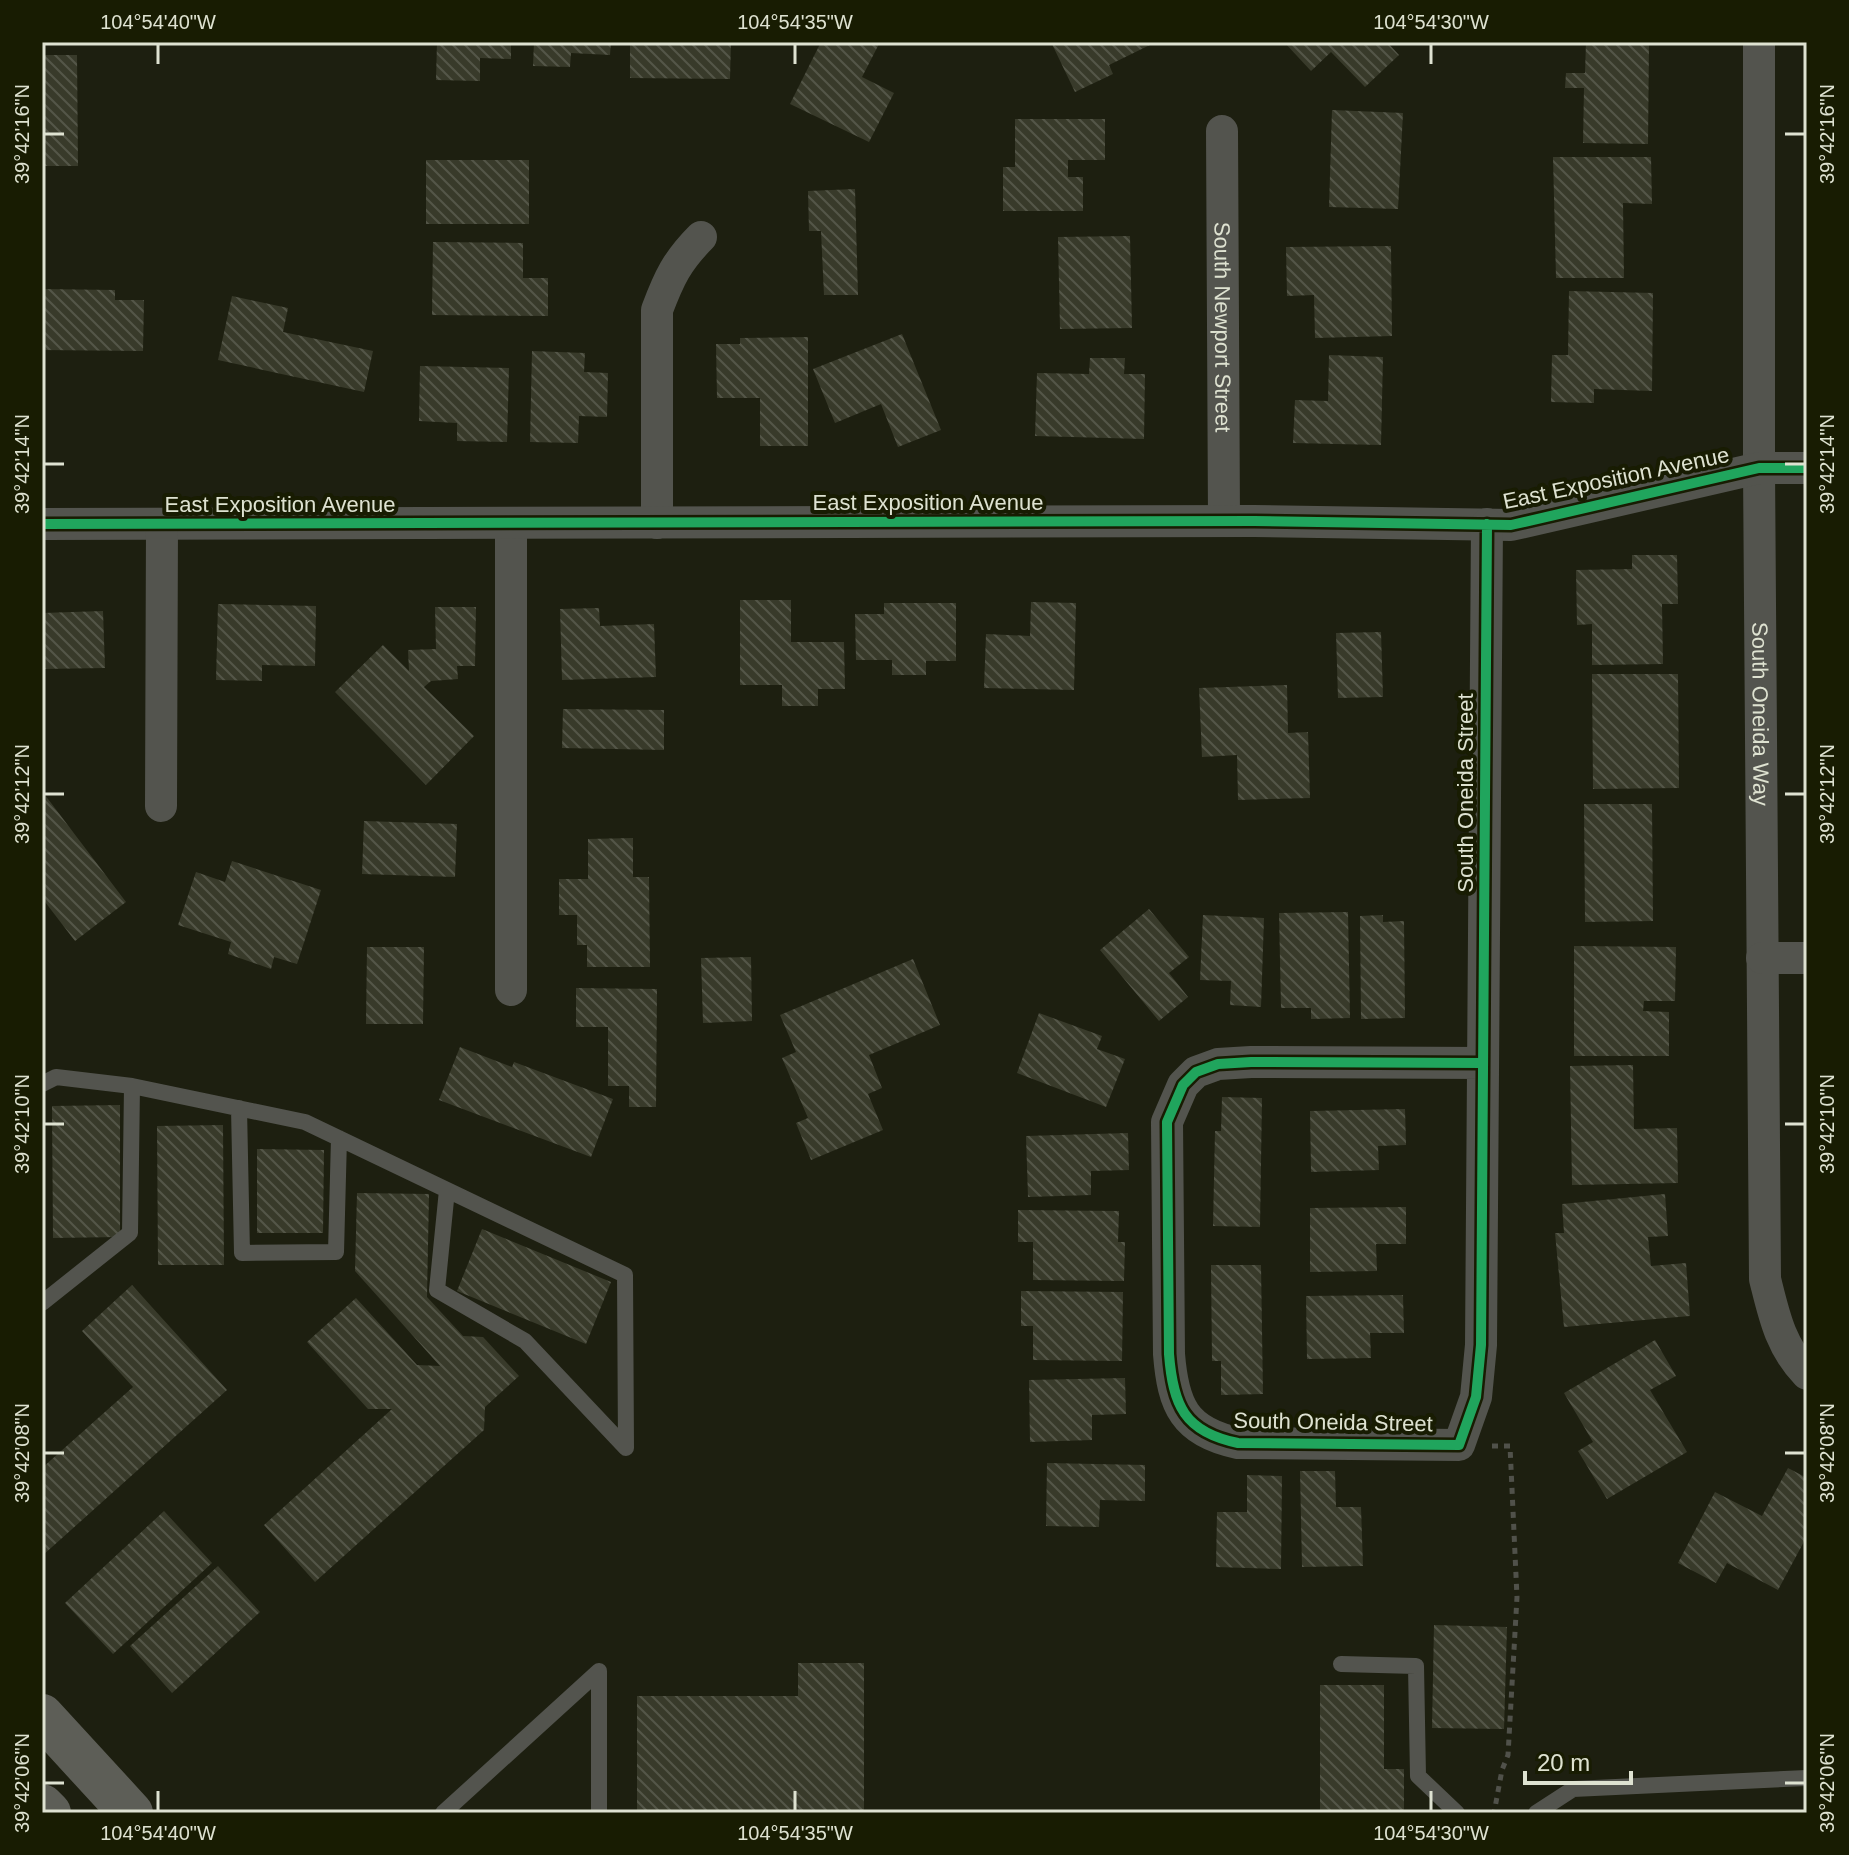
<svg xmlns="http://www.w3.org/2000/svg" width="1849" height="1855" font-family="Arial,sans-serif">
<defs>
<pattern id="building-back-hatch" width="6" height="6" patternUnits="userSpaceOnUse" patternTransform="scale(2)"><rect width="6" height="6" fill="#383a2a"/><path d="M-1 5l2 2M0 0l6 6M5-1l2 2" fill="none" stroke="#545648"/></pattern>
</defs>
<rect width="100%" height="100%" fill="#1d1f10"/>
<path fill="url(#building-back-hatch)" d="M437,42h74v17l-31,-1v23l-44,-1z
M534,42h77l-1,13 -39,-2 -1,14 -37,-1z
M630,42h101l-1,37 -100,-1z
M821,42h59l-18,35 32,16 -25,49 -79,-38z
M1051,42h105l-47,23 4,9 -38,18z
M1284,42h103l12,13 -34,32 -34,-35 -20,19z
M1586,42h63l-1,102 -65,-1 1,-55h-19l1,-15h19z
M42,55h35l1,111h-36z
M1332,110l71,3 -5,96 -69,-2z
M1015,119h90v41h-37v17h15v34h-80v-44h12z
M1553,157h98l1,47 -29,-1 1,75h-68z
M426,160h103v64h-103z
M855,189l3,106h-34l-3,-64h-12l-1,-40z
M1130,236l2,92 -72,1 -2,-92z
M433,242l90,1v35h25v38l-116,-1z
M1391,246l1,90 -77,2 -1,-43 -27,1 -1,-49z
M42,289l73,1v10h29l-1,51 -101,-1z
M1569,291l84,2 -1,98 -58,-2v14l-43,-1 1,-47h16z
M232,296l56,12 -5,24 90,19 -9,41 -146,-32z
M902,334l39,96 -43,17 -17,-43 -46,19 -22,-54z
M808,337v109h-48v-48h-43l-1,-54h24v-6z
M532,351l53,2 -1,19 24,1 -1,44 -28,-1 -1,27 -48,-1z
M1329,355l54,2 -2,88 -88,-2 2,-43 33,1z
M1090,358h35l-1,16h21l-1,65 -109,-3 2,-63 52,1z
M420,366l89,2 -2,74 -50,-1v-18l-38,-2z
M1632,555h45l1,49h-16l1,60 -71,1v-41l-15,1 -1,-55 56,-1z
M740,600h51v42h53l1,47h-27v17h-36v-21h-42z
M1031,602l45,1 -2,87 -90,-2 2,-54 44,2z
M884,603h72v58h-30v14h-34v-15h-36l-1,-46h29z
M218,604l98,2 -1,60 -53,-1v16l-46,-1z
M435,607h41l-1,59h-18l1,13 -27,2 -7,6 50,49 -48,49 -91,-93 48,-47 26,26 -1,-21 28,-1z
M599,608l1,18 54,-2 2,53 -94,3 -2,-71z
M103,611l2,57 -63,1v-56z
M1381,632l2,65 -45,1 -2,-65z
M1592,674h86l1,114 -86,1z
M1287,685l1,48 20,-1 2,66 -72,2 -1,-45 -35,2 -3,-69z
M563,709l101,1v40l-102,-2z
M45,795l81,107 -51,39 -33,-43v-101z
M1584,804h68l1,117 -68,1z
M364,821l93,3 -2,53 -93,-3z
M633,838v39h16l1,90h-63v-22h-10v-30h-18v-36h29v-40z
M232,861l89,29 -24,74 -23,-7 -3,12 -43,-15 3,-12 -53,-17 18,-53 29,10z
M1149,909l40,48 -20,16 19,24 -29,24 -59,-71z
M1348,912l2,106 -39,1v-11h-30l-2,-95z
M1203,915l61,3 -3,89 -31,-2 1,-24 -31,-1z
M1383,915v7l21,-1 1,97 -44,1 -1,-103z
M1574,946l102,1 -1,54h-31l-1,10 26,1v44h-95z
M367,947h57l-1,77h-57z
M751,957l1,64 -49,2 -2,-65z
M913,959l27,66 -71,30 13,33 -14,6 15,36 -72,30 -15,-37 12,-5 -26,-60 14,-6 -16,-37z
M576,988l81,1 -1,118h-27v-21h-21v-59h-32z
M1039,1013l63,23 -5,13 28,10 -19,48 -89,-34z
M460,1047l52,20 2,-5 99,37 -22,58 -152,-57z
M1633,1065l1,64 43,-1 1,55 -106,2 -2,-119z
M1222,1097l40,1 -2,129 -47,-1 2,-95h6z
M120,1105v132l-67,1 -1,-132z
M1405,1109l1,36 -28,1 1,24 -68,2 -1,-61z
M223,1125l1,140h-66l-1,-139z
M1128,1133l1,37 -38,1v24l-63,2 -2,-61z
M257,1149l67,1 -1,83h-66z
M357,1193l72,1 -2,103 36,39 20,1 36,39 -34,31 -1,23 -169,152 -51,-57 128,-116h-24l-61,-67 49,-44 61,67 23,1 -85,-95z
M1665,1194l3,42 -20,1 3,29 35,-3 4,53 -126,11 -9,-94h9l-2,-29z
M1406,1207v37h-30l1,27 -67,1v-64z
M1018,1210l101,1 -1,31h7l-1,39 -91,-1v-38h-15z
M482,1229l129,53 -25,62 -129,-53z
M1211,1265h50l2,129 -42,1v-34h-9z
M132,1285l95,105 -185,166v-88l91,-81 -51,-56z
M1021,1291l102,1 -1,69 -89,-1v-34h-12z
M1403,1295l1,38h-34l1,25 -64,1 -1,-63z
M1655,1340l21,36 -26,14 37,62 -80,47 -29,-48 15,-9 -29,-49z
M1125,1378l1,36 -34,1v25l-62,2 -1,-62z
M1047,1463l98,2v36l-45,-1 -1,27 -53,-1z
M1788,1468l19,10v58l-29,54 -51,-27 -11,20 -38,-20 37,-71 47,24z
M1300,1471h35l1,36h25l2,59 -61,1z
M1247,1475l35,1 -1,93 -65,-2 1,-55h30z
M164,1511l48,52 -99,91 -48,-51z
M218,1566l42,46 -88,81 -42,-47z
M1434,1625l73,2 -3,102 -72,-1z
M798,1663h66v150h-227v-117h161z
M1320,1685h64v84h20v44h-84z"/>
<g fill="none" stroke-linecap="round" stroke-linejoin="round">
<path stroke="#50514a" stroke-width="5" stroke-dasharray="6 6" stroke-linecap="butt" d="M1492,1446h18l7,151 -9,158 -6,15 -8,43"/>
<path stroke="#53544e" stroke-width="16" d="M42,1084l14,-7 76,9 -2,147 -88,70
M132,1086l173,36 320,153 1,173 -101,-107 -88,-51 10,-100
M239,1108l3,145 94,-1 3,-114
M1341,1664l75,2 2,110 39,37
M599,1671v142
M443,1813l156,-142
M1536,1813l37,-24 234,-11"/>
<g stroke="#53544e" stroke-width="32">
<path id="s1" d="M1759,42v426l6,811c9,36 15,67 42,95"/>
<path id="s2" d="M1222,131l2,390"/>
<path d="M511,523v467"/>
<path d="M657,523v-213c12,-32 20,-49 44,-73"/>
<path d="M42,524l1212,-3 257,4 248,-57h48"/>
<path d="M161,806l1,-282"/>
<path d="M1762,958h45"/>
<path d="M1483,1063l-232,-1 -33,2 -22,8 -13,13 -16,37 2,232c4,51 15,78 69,89l221,2 17,-48 5,-52 6,-821"/>
</g>
<path stroke="#5d5e57" stroke-width="44" d="M42,1716l89,97
M42,1806l7,7"/>
<defs>
<path id="cycleway" d="M42,524l1212,-3 257,4 248,-57h48
M1483,1063l-232,-1 -33,2 -22,8 -13,13 -16,37 2,232c4,51 15,78 69,89l221,2 17,-48 5,-52 6,-821"/>
</defs>
<use href="#cycleway" stroke="#181c02" stroke-width="15"/>
<use href="#cycleway" stroke="#20a55d" stroke-width="10"/>
</g>
<path fill="none" stroke="#dee2d1" stroke-width="3" d="M158,44v20M795,44v20M1431,44v20M44,134h20M1785,134h20M44,464h20M1785,464h20M44,794h20M1785,794h20M44,1124h20M1785,1124h20M44,1453h20M1785,1453h20M44,1783h20M1785,1783h20M158,1791v20M795,1791v20M1431,1791v20"/>
<g text-anchor="middle" dominant-baseline="central" stroke-width="8" stroke-linejoin="round" paint-order="stroke">
<g font-size="22" fill="#dee2d1" stroke="#181c02">
<text stroke="none"><textPath href="#s2" startOffset="196">South Newport Street</textPath></text>
<text transform="translate(1616 478) rotate(-12)">East Exposition Avenue</text>
<text x="928" y="502">East Exposition Avenue</text>
<text x="280" y="504">East Exposition Avenue</text>
<text stroke="none"><textPath href="#s1" startOffset="672">South Oneida Way</textPath></text>
<text transform="translate(1465 793) rotate(-90)">South Oneida Street</text>
<text transform="translate(1333 1422) rotate(1)">South Oneida Street</text>
</g>
</g>
<rect width="1849" height="1855" fill="none" stroke="#181c02" stroke-width="88"/>
<path d="M1525 1771v12h106v-12" fill="none" stroke="#dee2d1" stroke-width="4"/>
<text x="1537" y="1771" font-size="24" fill="#dee2d1" stroke="#181c02" stroke-width="6" paint-order="stroke">20 m</text>
<rect x="44" y="44" width="1761" height="1767" fill="none" stroke="#dee2d1" stroke-width="3"/>
<g font-size="20" text-anchor="middle" fill="#dee2d1">
<text x="158" y="29">104°54'40"W</text>
<text x="795" y="29">104°54'35"W</text>
<text x="1431" y="29">104°54'30"W</text>
<text transform="translate(22 134) rotate(-90)" y="7">39°42'16"N</text>
<text transform="translate(1827 134) rotate(-90)" y="7">39°42'16"N</text>
<text transform="translate(22 464) rotate(-90)" y="7">39°42'14"N</text>
<text transform="translate(1827 464) rotate(-90)" y="7">39°42'14"N</text>
<text transform="translate(22 794) rotate(-90)" y="7">39°42'12"N</text>
<text transform="translate(1827 794) rotate(-90)" y="7">39°42'12"N</text>
<text transform="translate(22 1124) rotate(-90)" y="7">39°42'10"N</text>
<text transform="translate(1827 1124) rotate(-90)" y="7">39°42'10"N</text>
<text transform="translate(22 1453) rotate(-90)" y="7">39°42'08"N</text>
<text transform="translate(1827 1453) rotate(-90)" y="7">39°42'08"N</text>
<text transform="translate(22 1783) rotate(-90)" y="7">39°42'06"N</text>
<text transform="translate(1827 1783) rotate(-90)" y="7">39°42'06"N</text>
<text x="158" y="1840">104°54'40"W</text>
<text x="795" y="1840">104°54'35"W</text>
<text x="1431" y="1840">104°54'30"W</text>
</g>
</svg>
